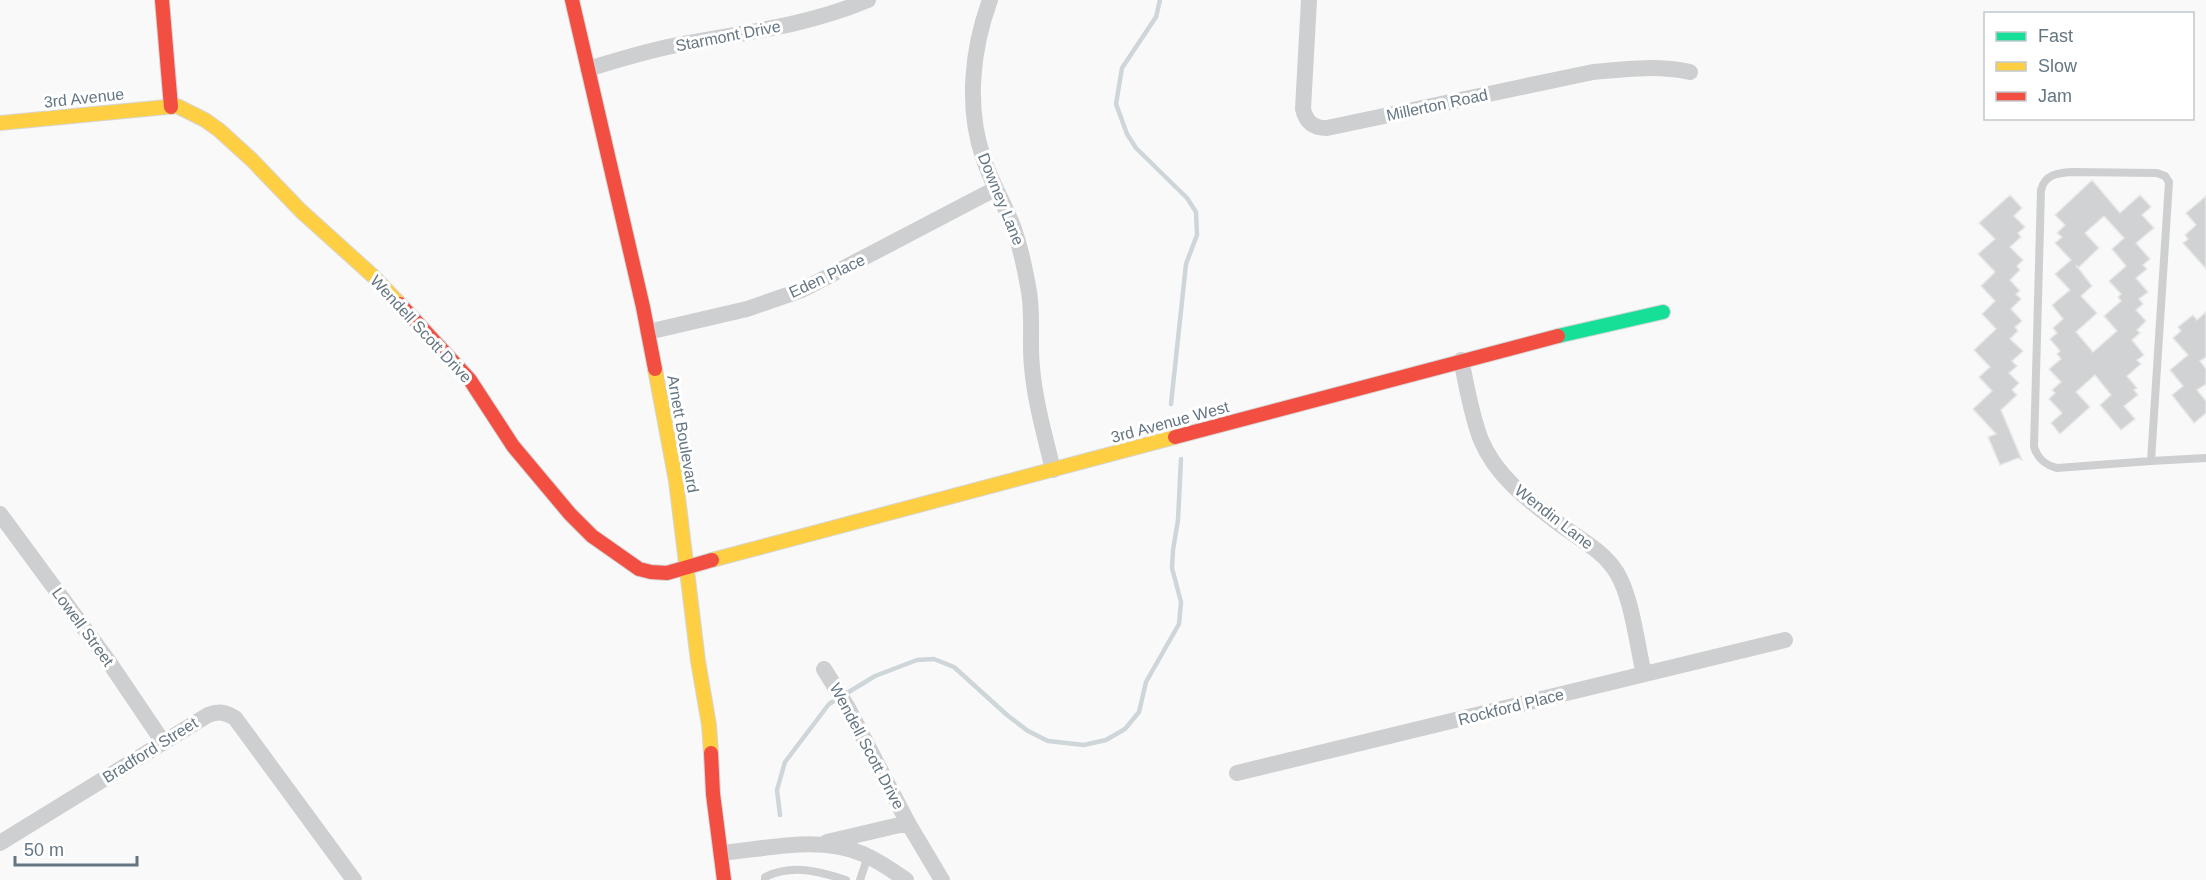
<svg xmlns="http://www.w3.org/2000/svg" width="2206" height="880" font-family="Helvetica,sans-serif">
<rect width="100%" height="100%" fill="#f9f9f9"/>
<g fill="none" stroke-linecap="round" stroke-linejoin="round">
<path stroke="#ced6d9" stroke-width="4.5" d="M1160,0l-4,17 -34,51 -6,36 11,30 9,14 51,50 9,14 1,23 -11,29 -15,140
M780,815l-3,-25 8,-28 44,-58 46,-28 42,-16 17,-1 20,8 53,48 21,16 20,10 36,4 22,-5 19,-11 14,-17 7,-30 33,-58 2,-22 -9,-34 1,-18 5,-30 3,-61"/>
</g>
<path fill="#d0d2d3" stroke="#e8e8e8" stroke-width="1.5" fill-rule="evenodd" d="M2092,180l28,33 20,-18 11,12 -9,8 12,13 -18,15 14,16 -7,6 4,4 -11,9 12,14 -9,7 4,5 -7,6 10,11 -9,9 3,3 -8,7 12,15 -7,5 4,4 -14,12 10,12 -3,2 4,5 -14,11 11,13 -14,11 -21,-25 11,-10 -16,-20 -19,17 14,15 -30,27 -9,-11 11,-10 -13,-14 6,-6 -3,-3 9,-8 -12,-13 12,-10 -4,-5 3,-3 -10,-12 7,-6 -4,-5 10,-9 -11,-14 18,-15 -15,-16 16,-14 -16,-17 7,-6 -5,-4 8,-8 -10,-10zM2104,216l20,22 -12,11 14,17 -17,15 12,13 -3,3 3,4 -17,15 13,15 -24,21 -17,-20 21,-19 -16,-17 11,-10 -16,-21 2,3 21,-20 -14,-15z
M2010,195l12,13 -8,8 11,11 -7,6 3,4 -11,10 13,13 -6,6 3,4 -10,10 10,11 -4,3 5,5 -10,10 11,12 -7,6 3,4 -8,8 13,12 -11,10 5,5 -8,7 10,10 -7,7 5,5 -16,15 21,50 -4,-2 -18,7 -12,-28 8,-3 -23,-25 19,-18 -13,-14 11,-10 -16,-17 22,-21 -14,-15 13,-13 -14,-15 14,-14 -17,-18 17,-15 -16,-16z
M2206,196v73l-23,-26 5,-4 -3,-4 11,-10 -10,-12z
M2206,312v45l-6,4 6,8v15l-9,6 9,11v12l-12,10 -22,-28 11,-9 -13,-16 18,-15 -15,-17 8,-7 -3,-4 15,-12 4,5z"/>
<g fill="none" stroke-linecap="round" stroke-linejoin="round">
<defs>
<path id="fast" d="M1558,336l105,-24"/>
<path id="slow" d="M0,123l177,-17 28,14 14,10 33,30 49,51 72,65 27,28
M655,369l21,112 22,180 11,64 2,28
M712,560l463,-123"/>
<path id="jam" d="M162,0l9,107
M572,0l71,307 12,62
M400,304l70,76 43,66 57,68 22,22 47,33 12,3 16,1 45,-13
M1175,437l383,-101
M711,753l2,41 11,86"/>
</defs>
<use href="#fast" stroke="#d5d6d7" stroke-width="16"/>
<use href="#slow" stroke="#d5d6d7" stroke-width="16"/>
<use href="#jam" stroke="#d5d6d7" stroke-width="16"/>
<path stroke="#cecfd0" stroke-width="8" d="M2072,172l85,1 8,3 4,6 -18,279 -94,7c-12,-3 -19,-9 -23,-21l7,-257c4,-16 17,-17 31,-18z
M2151,461l55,-3
M765,880v-3c27,-13 54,-6 81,3
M860,880l8,-24"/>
<path stroke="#cecfd0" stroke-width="16" d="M990,0c-18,49 -24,107 -7,157 7,23 20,44 29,67 8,20 12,40 16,62 6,28 1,54 4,81 3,35 13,69 21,103
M1309,0l-6,109c3,13 10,19 24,19l266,-56c33,-3 64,-7 97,0
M588,69c29,-9 59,-18 89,-24 64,-12 130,-19 191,-45
M648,332l99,-23 55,-19 193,-101
M1461,360c6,26 10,55 20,80 15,36 47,60 77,83 21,16 45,27 59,50 15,25 20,72 27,101
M0,514l109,148 54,80
M824,669l24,39 60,115 34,57
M1237,773l548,-133
M827,842l81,-19
M0,843l208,-128c11,-4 17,-3 27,3l119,162
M721,853c45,-4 99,-18 142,1 16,7 29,16 43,26"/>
<use href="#fast" stroke="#16e098" stroke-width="14"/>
<use href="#slow" stroke="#ffcf43" stroke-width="14"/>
<use href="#jam" stroke="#f24e42" stroke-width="14"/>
</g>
<g text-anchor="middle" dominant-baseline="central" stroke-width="6" stroke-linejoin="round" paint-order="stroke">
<g font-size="16" fill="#657683" stroke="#fff">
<text transform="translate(728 36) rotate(-11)">Starmont Drive</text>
<text transform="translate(84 98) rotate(-6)">3rd Avenue</text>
<text transform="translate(1437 105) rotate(-12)">Millerton Road</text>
<text transform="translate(1001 199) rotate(68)">Downey Lane</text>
<text transform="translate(827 276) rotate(-25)">Eden Place</text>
<text transform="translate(421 329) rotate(47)">Wendell Scott Drive</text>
<text transform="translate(1170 422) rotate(-15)">3rd Avenue West</text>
<text transform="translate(683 434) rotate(80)">Arnett Boulevard</text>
<text transform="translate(1554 517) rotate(38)">Wendin Lane</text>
<text transform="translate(83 627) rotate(54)">Lowell Street</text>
<text transform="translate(1511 707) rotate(-14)">Rockford Place</text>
<text transform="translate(867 746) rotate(62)">Wendell Scott Drive</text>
<text transform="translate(150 750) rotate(-32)">Bradford Street</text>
</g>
</g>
<rect x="1984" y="12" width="210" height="108" fill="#ffffff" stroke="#c1c8cd" stroke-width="1.5"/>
<rect x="1996" y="32" width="30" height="9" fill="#16e098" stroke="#c1c8cd" stroke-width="1.5"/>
<text x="2038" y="42" font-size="18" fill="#657683">Fast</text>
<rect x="1996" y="62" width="30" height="9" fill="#ffcf43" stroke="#c1c8cd" stroke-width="1.5"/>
<text x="2038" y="72" font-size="18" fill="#657683">Slow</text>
<rect x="1996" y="92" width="30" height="9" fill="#f24e42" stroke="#c1c8cd" stroke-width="1.5"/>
<text x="2038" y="102" font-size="18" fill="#657683">Jam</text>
<path d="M15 856v9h122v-9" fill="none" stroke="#657683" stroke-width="3"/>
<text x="24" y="856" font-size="18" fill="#657683" stroke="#ffffff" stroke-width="4.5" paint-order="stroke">50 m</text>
</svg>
